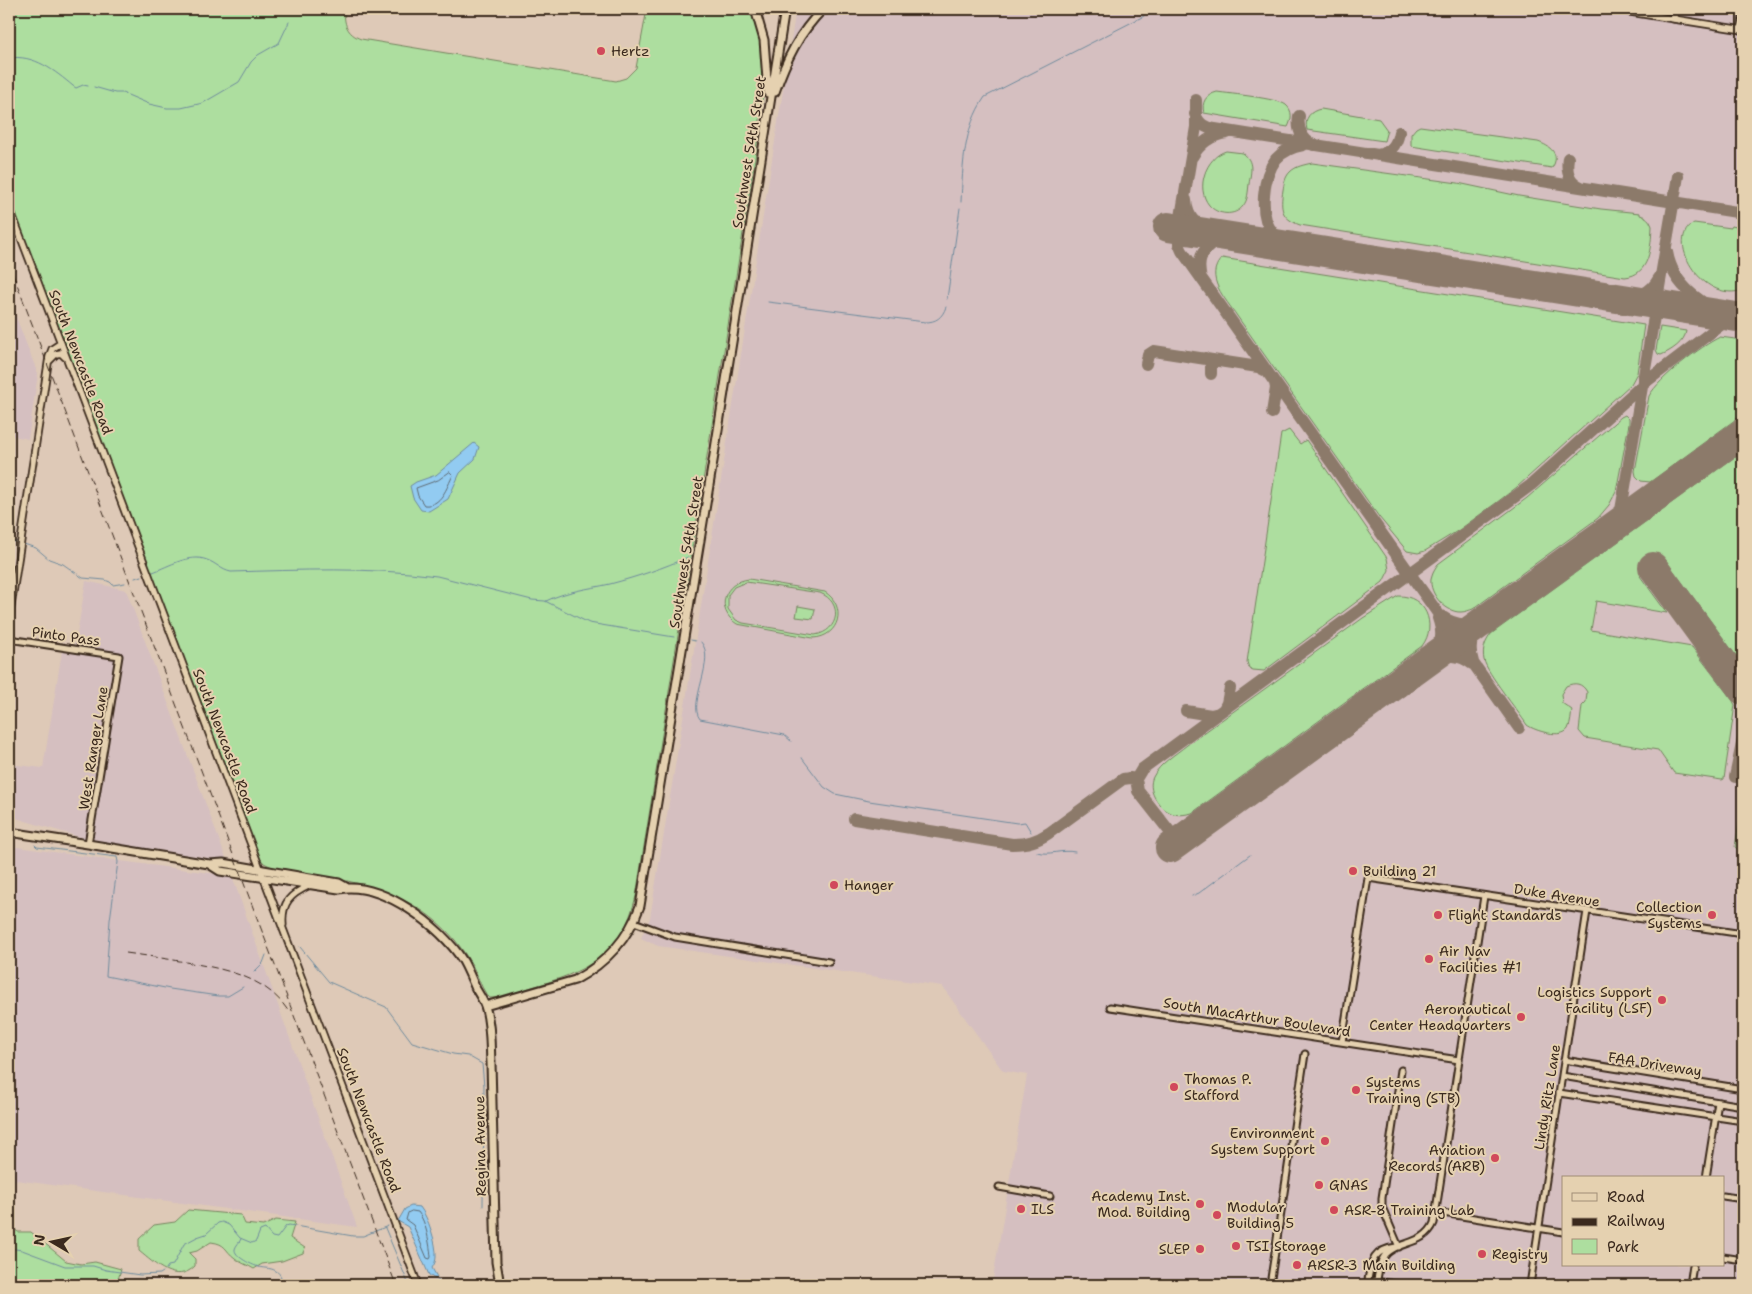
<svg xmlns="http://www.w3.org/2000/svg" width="1752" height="1294" font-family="'Shantell Sans',sans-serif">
<rect width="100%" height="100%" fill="#dec9b7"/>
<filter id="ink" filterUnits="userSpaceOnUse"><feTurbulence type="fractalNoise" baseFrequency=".02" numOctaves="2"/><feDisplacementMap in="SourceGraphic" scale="10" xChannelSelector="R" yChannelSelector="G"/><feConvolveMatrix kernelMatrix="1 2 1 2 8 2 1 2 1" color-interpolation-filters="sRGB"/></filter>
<g filter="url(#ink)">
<path fill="#d5bfc0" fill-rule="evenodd" d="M796,9h947v1276h-751l35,-210 -24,-4 -61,-85 -284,-40 -17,-8 9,-20 35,-212zM1563,1178h160v87h-160z
M9,299l29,75 -10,65 -19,-4z
M86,581l40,9 101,271 -141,-22 -77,-23v-52l34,4 19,-117 12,1z
M9,846l223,30 125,351 -348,-48z"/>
<path fill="#adde9f" stroke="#74845e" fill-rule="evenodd" d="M9,9h336c-2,14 2,25 16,30l255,42 10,-3 10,-10 11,-59h106l8,29 4,42 -9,72 -120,744c-14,60 -51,76 -104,91 -13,4 -28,11 -42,11 -7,-5 -13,-24 -18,-33 -5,-9 -11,-17 -17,-25 -48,-56 -113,-60 -181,-72l-10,-5 -7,-8 -248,-655z
M1217,92c14,2 60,6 69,13 7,6 6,14 2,22l-84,-14c-3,-11 2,-18 13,-21z
M1321,109l58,10 8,11 -3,11 -77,-11c-3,-12 3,-19 14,-21z
M1420,126l118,16c12,4 23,12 14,26l-141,-22v-12l5,-6z
M1226,151l17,2c11,9 8,18 6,31 -1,8 -1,16 -6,22 -8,11 -26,9 -34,-1 -14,-17 -3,-48 17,-54z
M1312,163l146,20 61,13 82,13 39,4v2c7,2 9,4 12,11 -1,21 -2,49 -27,51l-325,-52c-19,-7 -20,-16 -17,-35 1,-6 2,-13 7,-18 6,-6 14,-7 22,-9z
M1694,223l37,5v-2l12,2v62c-41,14 -79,-51 -49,-67z
M1222,258l422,67 -7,48 -6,11 -114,103 -21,16 -37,27 -34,21 -7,2 -11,-2 -28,-34 -142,-201c-11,-17 -34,-39 -15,-58z
M1660,327l26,4c-1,11 -15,20 -25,24l-3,-1 -2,-4z
M1720,337l23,3v74l-93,68 -9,-1 -5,-5 -1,-5 14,-75c10,-18 52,-50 71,-59z
M1625,415l4,4v5l-13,68 -7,13 -11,13 -125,91c-3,1 -8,3 -12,3 -16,1 -35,-21 -29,-37 1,-4 4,-8 6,-11l89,-66 94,-81z
M1289,430l11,14 6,-4 81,118 2,12 -6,12 -119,89 -11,-1 -4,-2 -2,-6 34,-228z
M1743,451v214l-78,-106 -25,17 27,37 -71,-12 -5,29 101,17 41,54 2,4 -11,74 -2,1 -48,-7 -16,-23 -73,-12 -6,-7 3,-25 4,-4 1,-10c-5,-9 -12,-10 -21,-6l-5,8 1,9 10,7c-1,5 -1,14 -4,19 -6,10 -33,2 -41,-4 -9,-14 -40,-52 -43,-65 -2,-10 1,-18 7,-26z
M749,579l76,13c22,14 15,45 -12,46l-76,-14c-22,-14 -14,-42 12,-45zM746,582l74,11c23,9 20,38 -5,42l-72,-12 -7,-3 -8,-11v-14l6,-8z
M1398,596c27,-1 40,29 24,50l-230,167c-8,2 -16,3 -23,-1 -12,-6 -22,-23 -16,-35 6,-13 23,-23 34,-32l176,-127z
M798,606l17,3 -2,10 -17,-2z
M1743,821v33l-8,-7 4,-24z
M188,1210l53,5 4,9 18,2 13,-6 19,2 -5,16 15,10 -2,5 -21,8 -20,3 -8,5c-6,-4 -14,-6 -19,-11 -11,-8 -8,-14 -24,-16l-14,9 -8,2 6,6v7c-19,19 -40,-2 -56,-15v-12l15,-14 21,-3z
M9,1220l3,2 1,6 5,4h13l35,29 15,3 14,-2 26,7 -3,11 -24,2 -4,3h-70l-3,-5 -8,-1z"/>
<path fill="#92cbf1" stroke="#6f8b9d" d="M474,443l5,4 -4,12 -15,14 -12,26 -19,12 -8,-1 -8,-12 -3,-12 6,-4 20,-7z
M411,1206l9,1c8,10 17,37 16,50 0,4 -2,8 -4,11l5,9 -2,2 -6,-4 -21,-48 -10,-6 7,-12z"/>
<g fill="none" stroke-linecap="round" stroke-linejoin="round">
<path stroke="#5e6a72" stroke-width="1" d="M450,472l3,3c-6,12 -12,32 -29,30l-6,-9 -2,-8 22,-8z
M412,1211l6,1c8,9 12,33 13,45l-1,2 -3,-1 -14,-33 -7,-5 2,-7z"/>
<path stroke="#6f8b9d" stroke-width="1" d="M9,58c25,-4 46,13 64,28l3,2 7,-3 5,1
M94,87l21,6h8l26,11 18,4h14l22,-5 36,-21 12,-20 7,-7 21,-12 10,-21
M961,202c2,-37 2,-73 24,-105l159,-81
M947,299l13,-91
M768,302l157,20c11,0 17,-4 21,-15
M9,541l8,1
M24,544l12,4 13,11 14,5 20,14 22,2 5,2 3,3 12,-2
M153,572c16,-6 37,-19 54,-12 9,3 14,10 24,12 69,-2 138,-5 206,4l95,24 13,1 44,22 85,14
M135,578l7,-2
M546,601c20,-10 42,-12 64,-17 27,-7 53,-16 78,-27
M691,640l4,1
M701,642c16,17 -14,61 -1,77l84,16 7,6
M802,758l22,29 11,7 34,7 148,22 8,-1 6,10
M9,821h6
M35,845l2,2 80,10 1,5 -8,58 -4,56 64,13 48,7h10l15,-9
M1037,852c12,4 24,-3 38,0
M1192,896l7,-3 51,-38
M300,947l29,35 57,25 26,35 41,12 15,2 14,8 2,22 -1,120
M254,972l9,-9 3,-8
M385,1228l24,57
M241,1239c-1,3 -5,6 -6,10 -1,7 15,15 21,17 6,3 14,1 20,5 5,3 6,8 6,14
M9,1248l13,2 43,16h28l13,4 34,5 20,-1 3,-2
M166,1269l2,-3 5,-1 11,-21 13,-7 9,-3 12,-11 4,-1 7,3 11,13 12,5 4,-2 4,-10 5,-2 7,8 5,1 9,-12 3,-1 64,11h10l25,-10
M435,1278l9,7"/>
<path stroke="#8c7a6a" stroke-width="12" d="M1196,100v27l-17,102v15l3,7 337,477
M1195,114c4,10 10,14 20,15l528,84
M1299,116c-2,13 2,23 14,29
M1303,145c-11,2 -20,6 -27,14 -13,17 -18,57 -3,74 11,11 25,13 39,17
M1377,155c14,-2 20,-10 22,-23
M1192,157c8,-14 19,-22 35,-24
M1568,158c-2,13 0,23 13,29
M1186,200c1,19 13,29 30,35
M1667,252c6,35 38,57 71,65
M1201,278c-7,-26 10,-38 33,-40
M1620,298c17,-1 30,-3 39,-20
M1205,358l6,5v11
M1146,364l2,-9 6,-4 104,16 8,4
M1272,413l4,-25 -1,-5
M1606,532l12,-13 3,-9 57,-334
M1441,616c16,11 30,11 46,2
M1430,661c14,-8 30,-7 42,3
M1473,662c-5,-15 -1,-30 11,-41
M1421,666c18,-15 25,-25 17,-48
M1224,709l3,-6 3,-15
M1186,711l25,4 8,-2
M1735,777l8,-38
M854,819l158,25c15,0 25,-3 37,-11l74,-54 7,-1 6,1
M1178,842l-40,-51 -2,-12 6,-10 389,-284 116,-104 96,-73"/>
<path stroke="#8c7a6a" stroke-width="30" d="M1168,227l575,91
M1653,567l90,123
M1170,848l573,-415"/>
<defs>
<path id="minor" d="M1674,19l1,-10
M1741,30l2,-13
M9,639l110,17 -31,188
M634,922l41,15 154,25
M1110,1007l349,53
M1342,1042l26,-164 375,56
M1564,1060l179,29
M1562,1076l181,30
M1559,1093l184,28
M1706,1178l12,-76
M999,1187l51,9
M1723,1196l20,3
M1436,1212l127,20
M1399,1247l-17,-40v-9l19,-128
M1723,1257l20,3
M1374,1281l29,4
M1270,1285l35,-231
M1367,1285c4,-21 4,-35 29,-38
M1376,1285c2,-8 2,-19 7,-27 11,-18 41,-11 51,-35l50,-327
M1530,1285l57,-374
M1690,1285l3,-20"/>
<path id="tertiary" d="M1611,9l132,21
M9,206l409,1079
M49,361l7,-7 5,-1 4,4
M9,619l40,-262 3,-8 9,-6
M283,925c-2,-23 8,-31 27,-40"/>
<path id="secondary" d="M755,9l9,31 4,53
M775,92c11,-32 24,-59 48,-83
M9,832l79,12 121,20 14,-1 116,20 7,4
M209,864l11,7 119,18c43,-8 102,37 124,72 5,9 9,19 13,28 3,5 7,11 9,17 6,18 5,39 6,57l5,199 4,23
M485,1006l90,-26c31,-17 53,-40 65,-74l75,-457 70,-440"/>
</defs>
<use href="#minor" stroke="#3b2a1e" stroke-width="9"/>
<use href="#tertiary" stroke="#3b2a1e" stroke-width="9"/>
<use href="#secondary" stroke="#3b2a1e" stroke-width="11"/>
<use href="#minor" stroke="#e5d1b0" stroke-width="5"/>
<use href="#tertiary" stroke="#e5d1b0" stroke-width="5.5"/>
<use href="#secondary" stroke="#e5d1b0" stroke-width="7"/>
<path stroke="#3b2a1e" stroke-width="1" stroke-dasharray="8 4" stroke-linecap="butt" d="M9,263l387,1022
M126,953c22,3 43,6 65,10 38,7 76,15 98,49"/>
</g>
</g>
<g fill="#d1495b" stroke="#e5d1b0" stroke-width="2">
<circle cx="601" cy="51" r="5"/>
<circle cx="1353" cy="871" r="5"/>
<circle cx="834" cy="885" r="5"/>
<circle cx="1438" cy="915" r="5"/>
<circle cx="1712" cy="915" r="5"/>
<circle cx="1429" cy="959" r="5"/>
<circle cx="1662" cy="1000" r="5"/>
<circle cx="1521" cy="1017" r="5"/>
<circle cx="1174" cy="1087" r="5"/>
<circle cx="1356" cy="1090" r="5"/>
<circle cx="1325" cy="1141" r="5"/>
<circle cx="1495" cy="1158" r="5"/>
<circle cx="1319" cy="1185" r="5"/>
<circle cx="1200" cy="1204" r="5"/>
<circle cx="1021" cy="1209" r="5"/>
<circle cx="1334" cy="1210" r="5"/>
<circle cx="1217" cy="1215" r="5"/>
<circle cx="1236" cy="1246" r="5"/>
<circle cx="1200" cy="1249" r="5"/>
<circle cx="1482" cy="1254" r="5"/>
<circle cx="1297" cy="1265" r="5"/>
</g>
<g text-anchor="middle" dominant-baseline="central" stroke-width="4" stroke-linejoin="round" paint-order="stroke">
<g font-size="14" fill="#3b2a1e" stroke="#e5d1b0" text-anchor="start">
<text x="611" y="51">Hertz</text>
<text x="1363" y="871">Building 21</text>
<text x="844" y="885">Hanger</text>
<text x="1702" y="907" text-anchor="end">Collection<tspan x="1702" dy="16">Systems</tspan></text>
<text x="1448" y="915">Flight Standards</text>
<text x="1439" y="951">Air Nav<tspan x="1439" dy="16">Facilities #1</tspan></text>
<text x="1652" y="992" text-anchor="end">Logistics Support<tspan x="1652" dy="16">Facility (LSF)</tspan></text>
<text x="1511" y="1009" text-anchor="end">Aeronautical<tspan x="1511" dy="16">Center Headquarters</tspan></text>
<text x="1184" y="1079">Thomas P.<tspan x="1184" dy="16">Stafford</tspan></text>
<text x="1366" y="1082">Systems<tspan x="1366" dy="16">Training (STB)</tspan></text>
<text x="1315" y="1133" text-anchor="end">Environment<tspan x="1315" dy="16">System Support</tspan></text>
<text x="1485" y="1150" text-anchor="end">Aviation<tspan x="1485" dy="16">Records (ARB)</tspan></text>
<text x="1329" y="1185">GNAS</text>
<text x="1190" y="1196" text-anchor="end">Academy Inst.<tspan x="1190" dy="16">Mod. Building</tspan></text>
<text x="1227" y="1207">Modular<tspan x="1227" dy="16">Building 5</tspan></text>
<text x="1031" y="1209">ILS</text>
<text x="1344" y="1210">ASR-8 Training Lab</text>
<text x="1246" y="1246">TSI Storage</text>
<text x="1190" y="1249" text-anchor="end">SLEP</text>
<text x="1492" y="1254">Registry</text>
<text x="1307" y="1265">ARSR-3 Main Building</text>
</g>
<g font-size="14" fill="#3b2a1e" stroke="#e5d1b0">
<text transform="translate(749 152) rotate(-81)">Southwest 54th Street</text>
<text transform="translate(81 362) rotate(69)">South Newcastle Road</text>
<text transform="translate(686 552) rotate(-81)">Southwest 54th Street</text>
<text transform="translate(66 636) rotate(8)">Pinto Pass</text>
<text transform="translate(225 741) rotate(69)">South Newcastle Road</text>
<text transform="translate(93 748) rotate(-81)">West Ranger Lane</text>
<text transform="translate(1557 895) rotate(9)">Duke Avenue</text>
<text transform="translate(1257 1017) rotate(9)">South MacArthur Boulevard</text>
<text transform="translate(1655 1064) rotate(9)">FAA Driveway</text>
<text transform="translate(1547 1097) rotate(-81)">Lindy Ritz Lane</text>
<text transform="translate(369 1120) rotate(69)">South Newcastle Road</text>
<text transform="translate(480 1146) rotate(-91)">Regina Avenue</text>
</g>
</g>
<rect width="1752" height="1294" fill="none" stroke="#e5d1b0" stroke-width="30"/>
<rect x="15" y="15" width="1722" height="1264" fill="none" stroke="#3b2a1e" stroke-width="2" filter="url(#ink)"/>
<rect x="1562" y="1176" width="162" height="90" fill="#e5d1b0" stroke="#a18e76"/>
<rect x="1572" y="1193" width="25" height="8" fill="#e5d1b0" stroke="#a18e76"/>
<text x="1607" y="1202" font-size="15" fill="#3b2a1e">Road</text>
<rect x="1572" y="1218" width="25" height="8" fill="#3b2a1e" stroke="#a18e76"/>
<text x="1607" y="1226" font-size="15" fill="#3b2a1e">Railway</text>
<rect x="1572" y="1239" width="25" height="15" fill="#adde9f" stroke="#a18e76"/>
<text x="1607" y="1252" font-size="15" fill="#3b2a1e">Park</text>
<g transform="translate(52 1242) rotate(279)" stroke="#e5d1b0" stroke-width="4" paint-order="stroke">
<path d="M0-4L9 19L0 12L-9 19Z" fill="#3b2a1e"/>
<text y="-8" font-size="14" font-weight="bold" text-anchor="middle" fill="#3b2a1e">N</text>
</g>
</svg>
